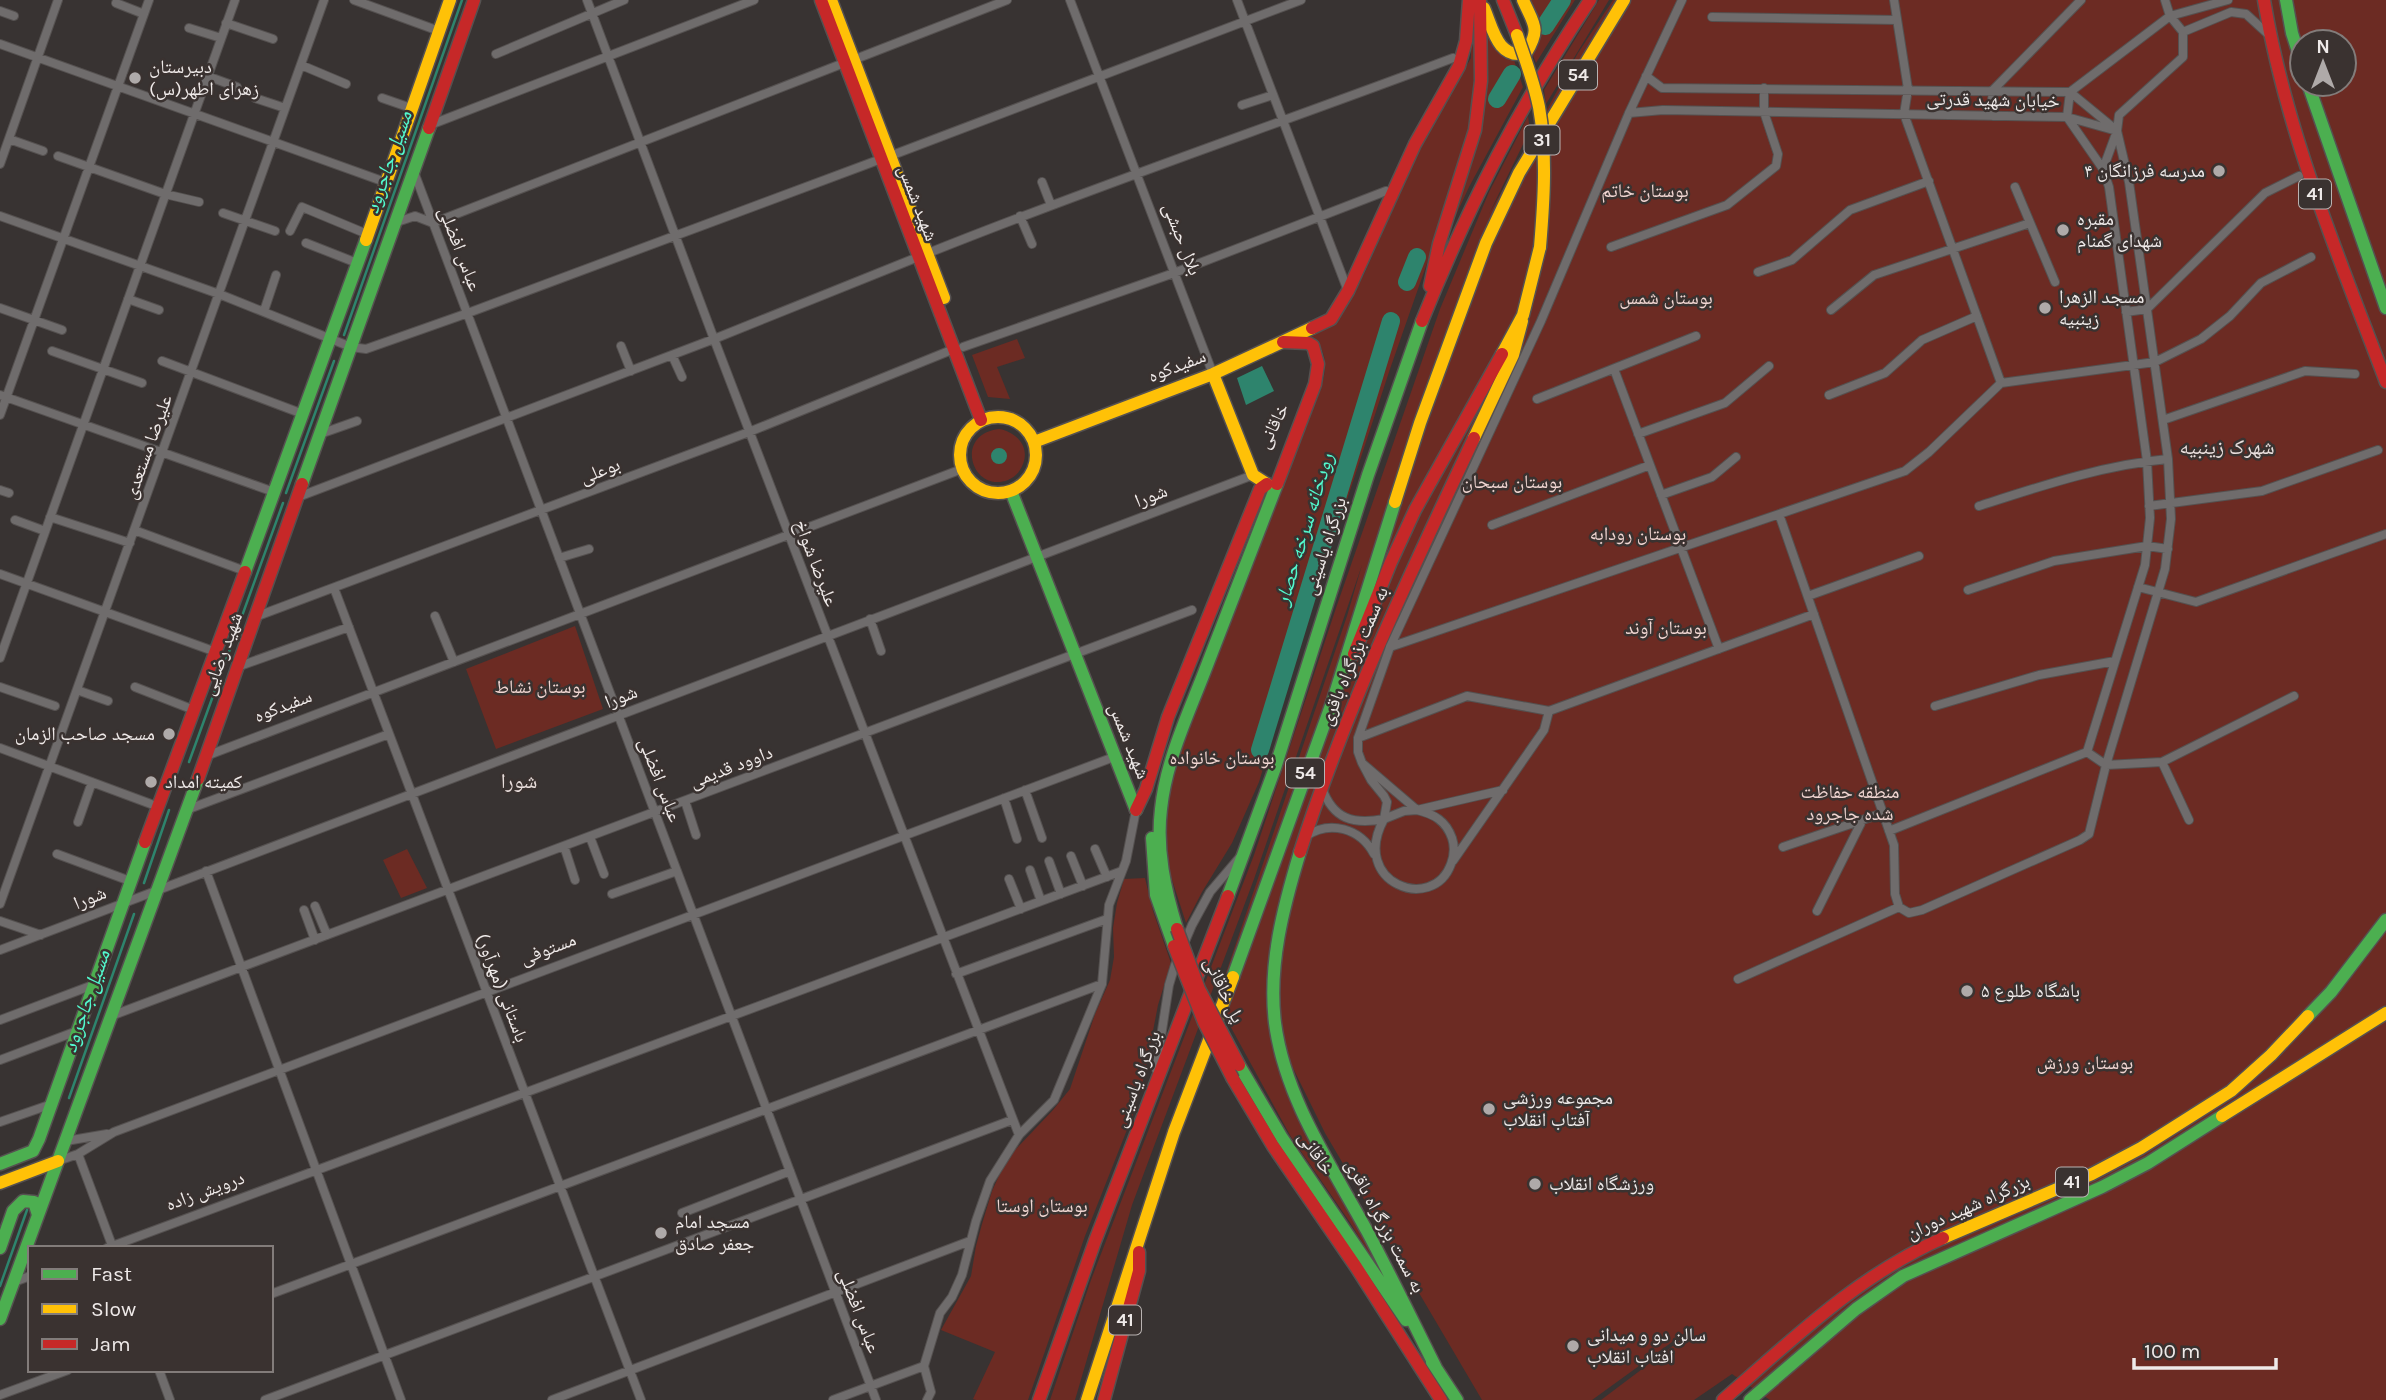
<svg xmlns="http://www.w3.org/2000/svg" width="2386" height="1400" font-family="Karla,'Noto Naskh Arabic',sans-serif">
<rect width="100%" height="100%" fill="#383332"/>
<path fill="#6c2b23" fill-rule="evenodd" d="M1473,0l4,50 -6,74 -32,105 -49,140 -73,222 -58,191 -27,61 -30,49 -16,31 -21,-65 -1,-48 16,-65 140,-354c6,-19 9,-35 -5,-52l-9,-2 32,-18 10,-14 17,-33 56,-126 50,-88v-56z
M1527,0h48l-39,63 -5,-12z
M1599,0h10l-63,104 -2,-14z
M1613,0h773v1400h-616l-38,-26 -38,26h-93l81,-61 -3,-2 -87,63h-110l-157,-267 -33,-67 -15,-10 6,24 17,40 106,192 -57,-91 -58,-84 -63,-115 -15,-11 134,-395 15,-51 -108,314 -122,326 -57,195h-25l41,-120 163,-425 83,-250 103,-296 49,-117 39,-76 2,14 -41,84 89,-161zM2302,42h42v42h-42z
M1484,16l30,44 9,27 -54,100 -25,54 16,-42z
M1017,339l8,19 -28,9 13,32 -22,-2 -16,-42z
M999,429c17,3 31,17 24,35 -3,8 -8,13 -15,16 -36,14 -55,-46 -9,-51z
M575,626l28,83 -107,40 -30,-80z
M407,849l20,39 -26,10 -18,-38z
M1145,878l8,33 18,52 -13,42 -14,72 -10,35 -49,124 -57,164h-52l-3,-1 22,-47 -54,-22 30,-54 5,-30 6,-22 10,-33 11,-24 12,-17 38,-40 17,-21 25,-75 15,-34 4,-23 -1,-29 4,-25 7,-24z"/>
<path fill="#2e846d" d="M1262,366l12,25 -28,14 -9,-27z
M991 456a8 8 0 1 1 16 0a8 8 0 1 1-16 0Z"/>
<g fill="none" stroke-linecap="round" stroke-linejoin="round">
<path stroke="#2e846d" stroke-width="2.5" d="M344,335l118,-335
M286,493l48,-132
M189,762l94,-259
M144,883l25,-73
M69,1098l65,-184
M0,1286l27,-76"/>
<path stroke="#2e846d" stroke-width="18" d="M1545,26l17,-26
M1497,99l15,-25
M1407,282l10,-25
M1260,750l131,-429"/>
<defs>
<path id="street" d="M354,0l85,31
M587,0l127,339 305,796
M1070,0l143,374
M1237,0l111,291
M1894,0l14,89 -4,25 97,269
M116,3l28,11
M0,11l14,5
M1712,17l185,3
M226,23l47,16
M189,28l32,10
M2183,32l48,-20 15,2 23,21
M0,44l385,138
M496,54l128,-54
M853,60l154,-60
M301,65l45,19
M207,76l30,11
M1646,76l16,12 408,4 45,37
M255,98l30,10
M382,98l29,10
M1242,105l31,-10
M1629,113l34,-3 404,7 50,14
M1993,116l-1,-25 89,-91
M430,125l324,-125
M9,139l34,12
M58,156l107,38 34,8
M890,156l411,-156
M0,164l58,-164
M2103,169l14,-38
M414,172l462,1228
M1042,182l9,23
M2015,187l40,95
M223,213l52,18
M0,216l219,78 132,53 15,2 102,-36 413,-154
M1020,216l12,28
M397,222l18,-6 18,7 411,-160
M290,231l12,-24 65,27
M306,243l51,20
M1611,247l116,-42 49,-39 2,-12 -14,-42v-24
M926,254c174,-70 352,-130 527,-196
M1758,272l34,-12 58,-50 79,-29
M128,299l31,11
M0,308l62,22
M1831,310l43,-35 156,-52
M264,311l12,-36
M2126,312l21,-3 118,-116 34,-17
M621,346l10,25
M963,347l211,-74 212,-82
M52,351l90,32
M672,355l10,22
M162,361l141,53
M1614,369l105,280
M0,395l274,97
M1829,395l56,-22 37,-33 55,-24
M1537,399l159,-63
M0,415l149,-415
M2163,420l142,-49 50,3
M320,434l37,-13
M1638,434l87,-31 44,-37
M0,490l9,3
M1661,495l51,-18 24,-20
M298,497l416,-158 204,-82
M1979,506c62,-20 124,-41 189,-47
M2149,506l113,-15 116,-41
M1779,514l115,331 1,49 4,13 10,6 13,-3 158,-70 9,-6 17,-69 59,-196 6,-50 -3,-60 -39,-277 -12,-51 2,-16 64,-58v-25l-13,-16 -5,-16
M50,517l80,26
M15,520l30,11
M1492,525l158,-60
M134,530l111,41
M559,558l30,-9
M0,574l216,78
M2138,587l58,15 190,-68
M334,588l307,812
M1968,590l86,-29 93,-15 21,3
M1808,596l111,-40
M435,616l19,46
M255,617l494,-185 205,-83
M870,619l11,32
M1390,647l515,-176 24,-19 72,-69 154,-21 46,-23 29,-23 31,-33 50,-26
M0,658l235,-658
M237,667l112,-40
M0,687l55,19
M135,687l59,23
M77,690l31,11
M1935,706l104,-31 76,-14
M1358,738l109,-42 82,15 265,-97
M0,748l159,59
M2087,752l58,-187 5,-47 -3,-57 -38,-274 -6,-18 -36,-52 3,-25 100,-76 58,-16
M2087,752l19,13 56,-3 132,-66
M206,756l756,-287
M2162,762l27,58
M1362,763l-4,-11v-14l32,-91 151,-326 88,-208 53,-113
M1322,788c11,31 31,37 62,31l3,-17 -3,-6 -13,-16 -9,-17 55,47 86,-20
M1025,790l17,48
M1004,798l13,41
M685,801l11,34
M186,810l203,-76
M1417,810c17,4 29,11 35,28 3,9 2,18 -1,26 -18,50 -102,19 -67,-45l20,-8z
M78,822l14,-40
M1889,831l198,-79
M1306,836c24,-16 54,-8 68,18
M590,837l14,37
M564,846l11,34
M1783,847l100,-34
M1095,849l12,28
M57,854l73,27
M1071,856l12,30
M1049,861l12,33
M1453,861l91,-131 5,-19
M1030,870l11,31
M206,871l195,529
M1009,879l12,30
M612,894l65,-23
M0,904l324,-904
M315,906l12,29
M304,910l11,30
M1817,911l45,-90
M0,921l41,14
M0,950l1253,-475
M956,974l151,-55
M1738,979l161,-72
M111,1016l1081,-406
M0,1020l93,-35
M0,1060l77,-29
M1156,1069l13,-84 6,-20 17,-40 18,-33 29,-34
M0,1122l52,-18
M66,1141l41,-7
M78,1154l35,94
M58,1161l20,-7 36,-22 1000,-375
M682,1213l108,-42
M107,1248l1015,-377
M14,1282l16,-6
M271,1294l831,-310
M924,1366l16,-53 12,-16 10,-22 14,-54 14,-40 29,-46 35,-35 48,-116 7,-79 17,-44 10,-51
M924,1366l7,26 -4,8
M159,1370l11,30
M0,1395l68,-25
M265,1400l747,-280
M552,1400l418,-159
M833,1400l91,-34"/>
<path id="fast" d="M2286,0l6,33 10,31
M2308,84l78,224
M302,484l127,-356
M1011,491l125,319
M245,572l121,-332
M1152,838l4,57 18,51
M1300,852c-17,56 -32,113 -25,171 10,76 56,142 92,208 24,45 46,91 69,137
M1228,896l47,-128 93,-293 54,-154
M1177,929c-12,-39 -21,-79 -16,-120 5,-48 26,-92 43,-136 24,-63 49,-126 73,-189
M1233,977l100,-277 62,-198
M2308,1016l23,-24 55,-72
M1239,1065l43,73 124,182
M0,1164l33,-13 6,-12 106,-297
M0,1248l13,-37 10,-10 11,1 4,13
M0,1319l198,-540
M1432,1362l25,38
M1750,1400l106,-91 47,-33 199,-89 46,-24 74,-47"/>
<path id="slow" d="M831,0l113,298
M1484,8c9,21 14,52 42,45 15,-25 8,-28 -3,-53
M366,240l84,-240
M1502,354l21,-39 17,-68
M1213,374l40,101 14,9
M960 455a38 38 0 1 1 76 0a38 38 0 1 1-76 0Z
M1474,438l39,-83 9,-34
M1034,442l179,-68 99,-46
M1395,502l25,-79 66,-180 33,-70 105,-173
M2222,1116l164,-103
M0,1183l58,-22
M1943,1238l149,-64 49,-26 90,-57 40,-36 37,-39
M1087,1400l87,-268 59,-155"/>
<path id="jam" d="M821,0l160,420
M1503,0l14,35
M2264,0c22,133 75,257 122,382
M429,128l45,-128
M1430,286l9,-42 36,-114 6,-49 -1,-81
M1422,321c47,-117 98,-216 168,-321
M1312,328l19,-9 17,-28 67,-147 44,-78 7,-25 3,-41
M1277,484l38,-100 3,-20 -5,-18 -5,-3 -25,-1
M1354,654l37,-92 24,-52 87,-156
M198,779l104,-295
M1136,810l10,-21 22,-72 92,-228 7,-5
M145,842l100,-270
M1300,852c46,-144 110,-278 174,-414
M1233,1079l40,67 83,121 85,133
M1039,1400l56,-159 133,-345
M1104,1400l35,-129v-19
M1723,1400c70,-61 134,-124 220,-162"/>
</defs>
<use href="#street" stroke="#555150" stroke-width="10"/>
<use href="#fast" stroke="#555150" stroke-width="15"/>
<use href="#slow" stroke="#555150" stroke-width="15"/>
<use href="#jam" stroke="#555150" stroke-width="15"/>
<use href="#street" stroke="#6f6c6c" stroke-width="8"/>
<use href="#fast" stroke="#4caf50" stroke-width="12"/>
<use href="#slow" stroke="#ffc107" stroke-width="12"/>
<use href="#jam" stroke="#c62828" stroke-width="12"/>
<defs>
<path id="slow-bridge" d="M1517,35c8,24 17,47 22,72 8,46 5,93 1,140"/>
<path id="jam-bridge" d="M1177,929l22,60 40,76
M1174,946l30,76 29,57"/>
</defs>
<use href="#slow-bridge" stroke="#555150" stroke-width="15" stroke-linecap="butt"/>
<use href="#jam-bridge" stroke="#555150" stroke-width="15" stroke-linecap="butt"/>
<use href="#slow-bridge" stroke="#ffc107" stroke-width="12"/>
<use href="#jam-bridge" stroke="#c62828" stroke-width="12"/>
</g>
<g fill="#afaaa9" stroke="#3a3230" stroke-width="2.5">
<circle cx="135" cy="78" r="7"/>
<circle cx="2219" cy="171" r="7"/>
<circle cx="2063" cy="230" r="7"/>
<circle cx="2045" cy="308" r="7"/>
<circle cx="169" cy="734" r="7"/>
<circle cx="151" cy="782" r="7"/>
<circle cx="1967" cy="991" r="7"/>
<circle cx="1489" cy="1109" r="7"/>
<circle cx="1535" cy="1184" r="7"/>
<circle cx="661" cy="1233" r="7"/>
<circle cx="1573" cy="1346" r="7"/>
</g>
<g text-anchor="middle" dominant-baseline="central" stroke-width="5" stroke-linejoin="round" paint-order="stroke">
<g fill="#3a3230" stroke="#b9b3b2" stroke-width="2">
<rect x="1559" y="60.5" width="38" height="29" rx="5"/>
<rect x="1524.5" y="125.5" width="35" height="29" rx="5"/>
<rect x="2299" y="179.5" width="32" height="29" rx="5"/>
<rect x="1286" y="758.5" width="38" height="29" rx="5"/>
<rect x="2056" y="1167.5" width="32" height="29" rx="5"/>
<rect x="1109" y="1305.5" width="32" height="29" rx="5"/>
</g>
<g font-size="18" font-weight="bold" fill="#efeae9">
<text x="1578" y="75">54</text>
<text x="1542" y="140">31</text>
<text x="2315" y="194">41</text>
<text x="1305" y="773">54</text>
<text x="2072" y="1182">41</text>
<text x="1125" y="1320">41</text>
</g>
<g font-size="19" fill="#efeae9" stroke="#3a3230" text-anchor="start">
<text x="149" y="67">دبیرستان<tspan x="149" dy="22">زهرای اطهر(س)</tspan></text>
<text x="2205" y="171" text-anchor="end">مدرسه فرزانگان ۴</text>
<text x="2077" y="219">مقبره<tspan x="2077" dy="22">شهدای گمنام</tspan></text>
<text x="2059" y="297">مسجد الزهرا<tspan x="2059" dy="22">زینبیه</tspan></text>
<text x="155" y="734" text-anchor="end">مسجد صاحب الزمان</text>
<text x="165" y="782">کمیته امداد</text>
<text x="1981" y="991">باشگاه طلوع ۵</text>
<text x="1503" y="1098">مجموعه ورزشی<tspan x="1503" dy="22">آفتاب انقلاب</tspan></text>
<text x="1549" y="1184">ورزشگاه انقلاب</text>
<text x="675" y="1222">مسجد امام<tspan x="675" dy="22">جعفر صادق</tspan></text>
<text x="1587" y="1335">سالن دو و میدانی<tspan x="1587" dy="22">افتاب انقلاب</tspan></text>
</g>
<g font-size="19" fill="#efeae9" stroke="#3a3230">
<text transform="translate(1993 100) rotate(1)">خیابان شهید قدرتی</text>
<text transform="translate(918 203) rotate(69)">شهید شمس</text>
<text transform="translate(1182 239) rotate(69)">بلال حبشی</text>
<text transform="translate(460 249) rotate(69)">عباس افضلی</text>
<text transform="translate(1177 366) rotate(-21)">سفیدکوه</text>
<text transform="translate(1273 426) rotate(-63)">خاقانی</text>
<text transform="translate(148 447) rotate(-70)">علیرضا مستعدی</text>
<text transform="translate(600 471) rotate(-21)">بوعلی</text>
<text transform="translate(1151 496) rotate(-21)">شورا</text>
<text transform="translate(1325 546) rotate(-72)">بزرگراه یاسینی</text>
<text transform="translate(816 563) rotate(69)">علیرضا شواخ</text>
<text transform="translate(222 654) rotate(-70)">شهید رضایی</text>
<text transform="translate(1354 656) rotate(-67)">به سمت بزرگراه باقری</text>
<text transform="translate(621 697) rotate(-21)">شورا</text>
<text transform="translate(283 706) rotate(-21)">سفیدکوه</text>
<text transform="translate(1129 741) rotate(68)">شهید شمس</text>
<text transform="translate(731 767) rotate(-21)">داوود قدیمی</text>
<text transform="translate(660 780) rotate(69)">عباس افضلی</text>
<text transform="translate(90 898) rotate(-22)">شورا</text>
<text transform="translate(548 949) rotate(-21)">مستوفی</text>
<text transform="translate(502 988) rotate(69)">باستانی (مهرآور)</text>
<text transform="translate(1224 990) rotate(65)">پل خاقانی</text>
<text transform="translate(1137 1079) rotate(-69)">بزرگراه یاسینی</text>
<text transform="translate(1316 1153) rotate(56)">خاقانی</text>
<text transform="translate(205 1191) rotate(-20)">درویش زاده</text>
<text transform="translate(1968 1207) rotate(-24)">بزرگراه شهید دوران</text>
<text transform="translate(1385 1226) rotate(62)">به سمت بزرگراه باقری</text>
<text transform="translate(859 1311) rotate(69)">عباس افضلی</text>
</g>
<g font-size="19" fill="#f1d6d2" stroke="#3a3230">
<text x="1645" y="191">بوستان خاتم</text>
<text x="1666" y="298">بوستان شمس</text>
<text x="1512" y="482">بوستان سبحان</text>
<text x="1638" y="534">بوستان رودابه</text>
<text x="1666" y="628">بوستان آوند</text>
<text x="540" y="687">بوستان نشاط</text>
<text x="1222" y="758">بوستان خانواده</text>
<text x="1850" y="792">منطقه حفاظت<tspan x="1850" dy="22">شده جاجرود</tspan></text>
<text x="2085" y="1063">بوستان ورزش</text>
<text x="1042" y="1206">بوستان اوستا</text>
</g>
<g font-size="21" font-style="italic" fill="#52f9ce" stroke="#3a3230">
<text transform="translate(388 162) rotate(-71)">مسیل جاجرود</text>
<text transform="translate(1304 529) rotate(-73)">رودخانه سرخه حصار</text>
<text transform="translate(86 1001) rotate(-71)">مسیل جاجرود</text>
</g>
<g font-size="21" fill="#e9dedc" stroke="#3a3230">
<text x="2227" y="447">شهرک زینبیه</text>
<text x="519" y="781">شورا</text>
</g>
</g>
<rect x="28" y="1246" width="245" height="126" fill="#3a3230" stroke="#827c7a" stroke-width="2"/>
<rect x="42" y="1269" width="35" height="10" fill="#4caf50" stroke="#827c7a" stroke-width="2"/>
<text x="91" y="1281" font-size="21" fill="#efeae9">Fast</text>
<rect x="42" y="1304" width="35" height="10" fill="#ffc107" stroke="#827c7a" stroke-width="2"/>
<text x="91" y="1316" font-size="21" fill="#efeae9">Slow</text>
<rect x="42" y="1339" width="35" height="10" fill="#c62828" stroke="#827c7a" stroke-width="2"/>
<text x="91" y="1351" font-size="21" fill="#efeae9">Jam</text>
<g transform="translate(2323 63)"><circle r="33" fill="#3a3230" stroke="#827c7a" stroke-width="2"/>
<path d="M0-5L12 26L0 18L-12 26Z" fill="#afaaa9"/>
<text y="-10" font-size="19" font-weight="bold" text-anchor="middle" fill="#efeae9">N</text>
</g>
<path d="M2134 1358v10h142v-10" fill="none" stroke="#efeae9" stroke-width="3.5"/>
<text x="2144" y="1358" font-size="21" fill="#efeae9" stroke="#3a3230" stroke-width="5" paint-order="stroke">100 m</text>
</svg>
